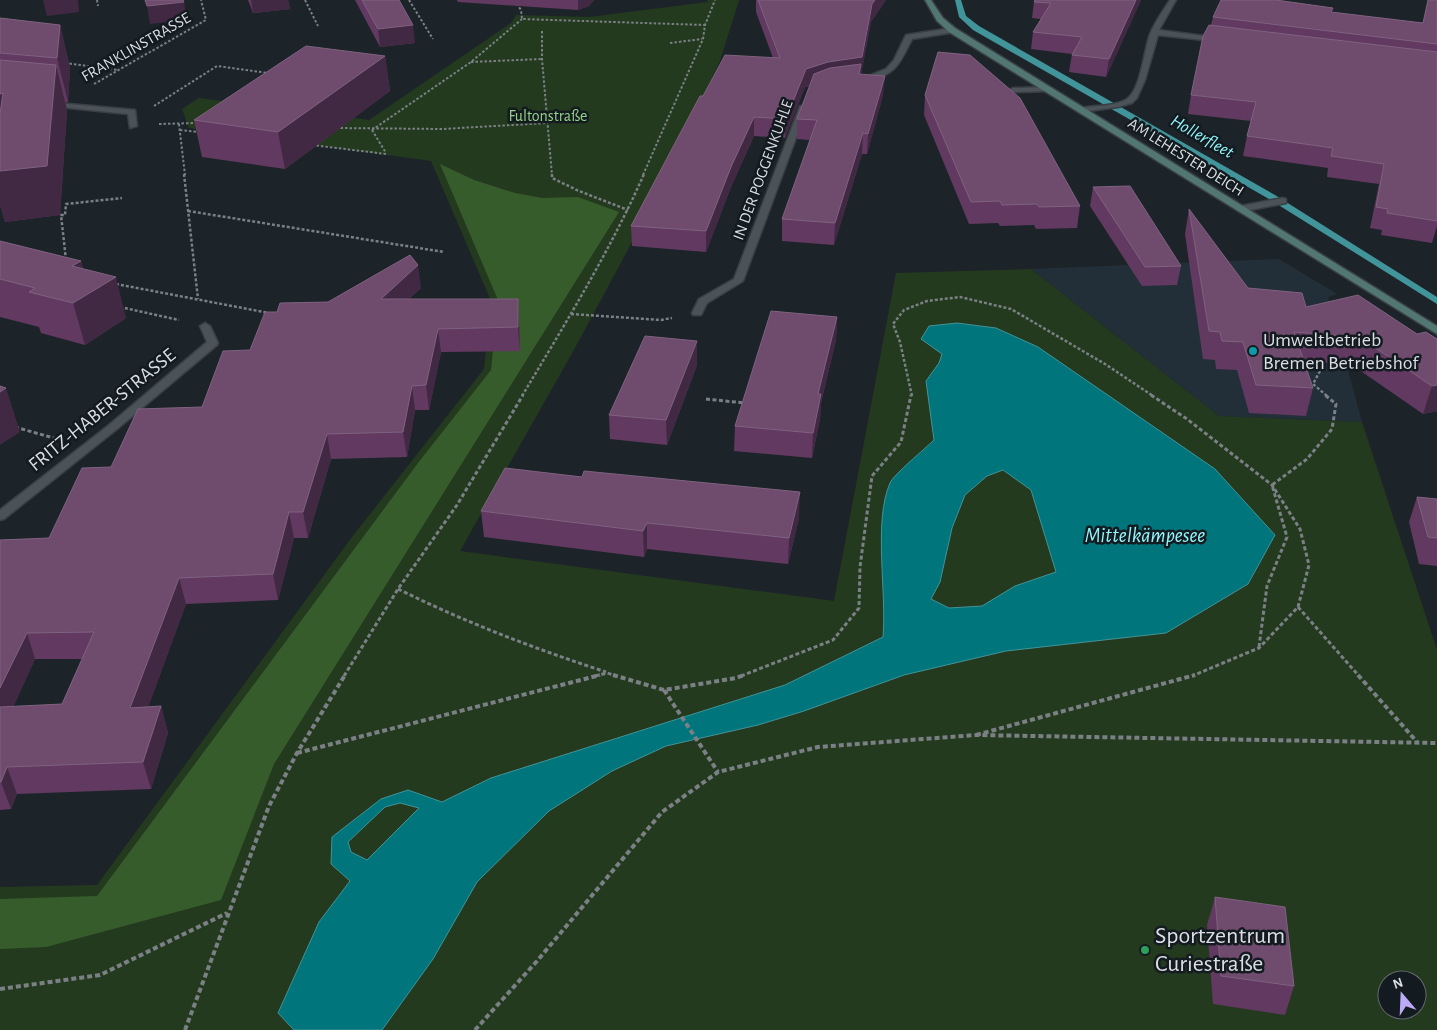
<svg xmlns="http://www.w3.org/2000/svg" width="1437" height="1030" font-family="'Alegreya Sans',sans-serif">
<rect width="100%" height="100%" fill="#1c2429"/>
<path fill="#222f38" d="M1279,259l58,35 -9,3 34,125 -143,-6 -188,-147z"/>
<path fill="#243a1e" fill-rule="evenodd" d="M707,0h32l-19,61 -67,142 -78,145 -115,203 374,50 62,-328 135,-4 188,147 143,6 75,228v380h-1437v-143l97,-2 255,-348 132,-168 7,-68 -60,-140 -242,-33 -7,-19 17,-11 170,22 142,-97 5,-8 73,2 119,-15zM1387,980h30v30h-30z"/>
<path fill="#365c2c" d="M440,164l34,16 41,13 27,5 36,-1 41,15 -345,552 -53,136 -175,47 -46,2v-50l97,-3 321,-433 73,-93 7,-70z"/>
<path fill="#00757b" stroke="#41949a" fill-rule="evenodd" d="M957,323l39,5 42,19 177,122 60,66 -27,49 -82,49 -160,18 -102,24 -100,36 -46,14 -92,21 -54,25 -63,40 -72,71 -44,77 -51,71h-88l-16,-17 41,-91 31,-41 -19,-17 1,-27 49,-38 27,-9 34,12 49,-24 294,-93 98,-48c4,-45 -10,-115 7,-154 4,-9 35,-34 44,-43l-8,-59 13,-18 3,-9 -21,-15 8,-13zM1003,470l28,20 25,82 -41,14 -33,20 -33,2 -18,-9 9,-17 12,-54 13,-33 22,-19zM400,803l19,5 -52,52 -16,-8 -3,-10 37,-35z"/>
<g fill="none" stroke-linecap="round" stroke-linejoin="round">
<path fill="#41949a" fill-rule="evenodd" d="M955,0h6l5,16 13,10 296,169 162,102v7l-168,-105 -296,-169 -14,-13z"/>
<defs>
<path id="lane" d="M1049,87l4,2 -1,2 -39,1 -4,-2 4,-2z
M1283,198l3,1v4l-46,9 -5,-3 5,-3z"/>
<path id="street" d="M1170,0h6l-17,30 60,8h3v4l-64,-7 -13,45 -8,18 -5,5 -14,4 -37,5v-4c14,-3 33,-1 46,-9 14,-10 17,-49 23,-65 5,-12 13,-23 20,-34z
M952,28l4,2 -1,2 -43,7c-13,26 -17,37 -47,42l-4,-2 25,-10 8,-9 12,-25z
M47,102l88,8 2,16 -7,2 -2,-14 -78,-8 -4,-2z
M800,106l7,2 -64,173 -36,22 -6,12h-8l-1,-2 7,-14 35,-20z
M205,323l5,3 8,17 -1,2 -100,84 -113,90 -4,1v-10l109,-85 98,-83 -7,-16z"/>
<path id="secondary" d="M925,0h6l12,18 12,10 482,298v8l-488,-302 -12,-11z"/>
</defs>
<use href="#lane" stroke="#393f44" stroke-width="3"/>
<use href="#street" stroke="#393f44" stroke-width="3"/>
<use href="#secondary" stroke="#393f44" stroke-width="3"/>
<path stroke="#7a8085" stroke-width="2" stroke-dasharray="2.5 2" stroke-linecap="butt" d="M97,0l1,6
M305,0l13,26
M409,0l24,39
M514,0l7,10 1,9 183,6
M542,31v28l10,116
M670,43l32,-4
M471,62l71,-3
M65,63l53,7
M94,84l112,-64 -5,-20
M154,106l63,-40 51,7
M159,124l38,-1
M179,124l6,51
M336,128l106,1 106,-6
M180,130l19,2
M372,130l99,-68 51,-43
M372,130l14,23
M312,145l74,9
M643,175l60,-136 2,-14 10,-25"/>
<path stroke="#7a8085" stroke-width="2.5" stroke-dasharray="3 2" stroke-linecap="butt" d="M184,174l14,125
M552,174v4l27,13 49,19
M188,211l256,41
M66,260l-5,-45h4l1,-11 56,-6
M116,284l153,29
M120,307l59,13
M571,314l90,6 11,-2
M1320,371l-7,13 14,12
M522,396c43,-72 88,-145 122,-222
M912,396l-12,-54 -7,-18 11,-14 23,-9 33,-4 51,12 94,55 48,32"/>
<path stroke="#7a8085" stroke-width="3" stroke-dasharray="4 2.5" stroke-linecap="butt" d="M1151,395l36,24 85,66 28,44 9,36 -11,42 -39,41 -67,28
M706,399l39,4
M15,427l42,12
M398,589c69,34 135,59 208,83
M1298,607l61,69
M1259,647l8,-61 20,-49 -15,-52 35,-26 25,-30 4,-25 -11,-9
M344,676l54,-87 59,-84 66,-110
M595,676l12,-3 10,3
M741,676l92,-36 26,-32 1,-41 12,-91 29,-34 10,-47"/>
<path stroke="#7a8085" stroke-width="4" stroke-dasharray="5 3" stroke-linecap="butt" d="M613,675l51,15 72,-12 8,-3
M1358,675l59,67
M664,690l54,82
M976,735l219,-60
M297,753l303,-78
M0,989l100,-14 127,-62
M185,1030l84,-224 28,-53 48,-78
M475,1030l62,-69 125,-149 56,-40 100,-25 158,-12 461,8"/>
<use href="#lane" fill="#4b5359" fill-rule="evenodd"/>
<use href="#street" fill="#4b5359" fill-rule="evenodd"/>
<use href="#secondary" fill="#527772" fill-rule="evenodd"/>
</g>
<path fill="#623960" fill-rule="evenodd" d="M248,0h40l2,9 -37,4z
M355,0h44l16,43 -35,4z
M457,0h137l-5,6 -11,4 -120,-8z
M756,0h130l-15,22 -10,52 22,21 -16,59h-5l-28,91 -52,-4v-22l28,-79 -13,-1v-20l13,-33 -5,1 -20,51 -31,-2 -23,51 -25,65 -74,-6 -1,-20 72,-130 70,-38 -17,-46z
M1141,0l-35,77 -37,-5 3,-18 -41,-5 2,-17 8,-13 -9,-1 2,-16z
M1437,0v226l-5,17 -51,-8 1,-5 -12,-2 9,-44 -52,-7 1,-9 -85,-12 4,-20 4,-15 -63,-7 3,-19 20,-70 2,-8 66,-16 53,12 90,10z
M0,18l60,7 10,43 -2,34h-3l2,8 -7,105 -55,7 -5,-17z
M385,56l5,35 -105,78 -83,-12 -8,-37z
M925,95l155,111 -3,22 -41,1 -2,-4 -34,1 -2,-3 -29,1 -45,-109z
M1093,187l88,79 -4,19 -35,1 -52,-80z
M1189,209l59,79 58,19 131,32v72l-14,3 -71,-49 -48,-4 9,27 -7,28 -57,-3 -12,-43 -21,-1 -1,-9 -12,-1 -18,-125z
M0,241l81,20 2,8 43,49 -41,27 -44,-12 -2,-6 -39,-10z
M421,288l-12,11 110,23 1,29 -79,1 -12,58h-14l-8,47 -76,2 -23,79h-14l-16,62 -92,4 -38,103 13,-1 7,27 -17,56 -134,5 -6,15 -11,1v-270l49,-2 62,-71 91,-60 48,-57 27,-38 51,-10zM35,659h47l-20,45 -49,3z
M837,317l-1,23 -15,63 -1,16 -8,39 -78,-7 1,-25z
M697,365l-30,80 -57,-6 -1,-24z
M1417,497l20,2v67l-18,-2 -10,-42z
M481,511l318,7 -11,46 -141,-15 -3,8 -160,-20z
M1215,897l79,89 -9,29 -72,-11 -6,-79z"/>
<path fill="#412944" d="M43,0h35l1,12 -32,4z
M251,0h37l2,9 -37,4z
M578,0h16l-5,6 -11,4z
M875,0h11l-15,22 -10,53 -33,5 -23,7 -20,51 1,-19 20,-50 22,-7z
M1136,0h5l-35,77 3,-18z
M184,2l3,18 -37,4 -3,-18z
M60,25l10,43 -2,34 -11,-44z
M413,25l2,18 -35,4 -2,-18z
M385,56l5,35 -105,78 -7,-37z
M56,65l11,45 -7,105 -55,7 -5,-17v-34z
M885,76l-2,19 -16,59 1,-20z
M3,93l-3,48v-47z
M754,117v19l-23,51 -25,65v-21l25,-64z
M863,133l-1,21 -28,91 1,-22z
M81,261l9,32 26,-16 10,41 -41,27 -12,-42 -1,-37z
M418,265l3,23 -37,34 -3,-23z
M518,299l1,23 1,29 -2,-24z
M837,317l-1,23 -15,63 -1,16 -8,39 1,-25 5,-39z
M438,329l3,23 -12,58 -3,-25z
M697,341v24l-30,80 -1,-25z
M1437,385v26l-14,3 9,-28z
M412,386l3,24 -8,47 -4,-25z
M6,388l14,44 -20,13v-53z
M327,434l4,25 -23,79 -5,-26z
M800,492l-1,26 -11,46 1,-26z
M289,512l5,26 -16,62 -5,-26z
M647,523v26l-3,8 -1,-26z
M179,578l7,26 -48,131 -8,-27z
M27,633l8,26 -35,76v-47z
M161,706l7,27 -17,56 -8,-27z
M7,767l10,27 -6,15 -10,-27z"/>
<path fill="#6f4b6e" stroke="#7f6280" d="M145,0h38l1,2 -37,4z
M362,0h37l14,25 -35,4z
M758,0h117l-3,4 -10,53 -34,5 -22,7 -20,50 -32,-2 -23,50 -25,64 -75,-5 69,-130h3l22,-41 55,3z
M1035,0h101l-27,59 -37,-4 10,-18 -49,-5 18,-29 -17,-1z
M1221,0h55l57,8 -2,4 92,11 5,-23h9v44l-224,-27z
M0,18l60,7 -3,33 -57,-5z
M1209,25l228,27v169l-50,-8 1,-4 -12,-2 8,-43 -53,-8 2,-8 -86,-12 9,-34 -65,-7 12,-59z
M306,46l79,10 -107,76 -84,-12z
M938,52l32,3 50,43 60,108 -41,1 -2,-3 -35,1 -2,-4 -29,1 -46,-107z
M0,60l56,5 -9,101 -47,5v-57l3,-21 -3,1z
M861,64l-2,10 26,2 -17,58 -5,-1 -28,90 -53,-4 35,-99 -20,-1 17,-45 16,-6z
M1130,186l51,80 -36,1 -52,-80z
M1189,209l59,79 54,5 4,14 52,-12 59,39 9,-2 11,7v46l-5,1 -73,-49 -65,-5 19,56 -57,-3 -13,-43 -21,-1 -2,-9 -11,-1z
M0,241l81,20 -9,5 44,11 -43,26 -44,-11 6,-4 -35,-9z
M410,255l8,10 -37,34h137v28l-80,2 -12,56 -14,1 -9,46 -76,2 -24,78h-14l-16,62 -94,4 -49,130 31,-2 -18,56 -136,5 -6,15h-1v-75l62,-3 32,-72 -67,1 -27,55v-148l49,-2 33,-70 29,-1 27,-58 64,-2 21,-56 27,-1 15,-38h12l3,-9 48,-1z
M771,311l66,6 -19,77h3l-8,39 -78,-7z
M645,336l52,5 -31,79 -57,-5z
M0,386l6,2 -6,4z
M505,468l77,9 2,-6 216,21 -11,46 -142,-15 -4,8 -162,-20z
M1417,497l20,2v39l-9,-1z
M1215,897l70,10 9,79 -73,-10z"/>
<circle fill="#0f9aa8" stroke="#131a20" stroke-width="2" cx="1253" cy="351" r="5"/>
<circle fill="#2e9e5b" stroke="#131a20" stroke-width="2" cx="1145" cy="950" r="5"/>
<g text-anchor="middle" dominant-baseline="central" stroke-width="5" stroke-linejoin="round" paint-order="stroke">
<g font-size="16" fill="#d9dee2" stroke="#131a20">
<text transform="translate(136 47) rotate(-30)">FRANKLINSTRASSE</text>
<text transform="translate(1186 157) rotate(32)">AM LEHESTER DEICH</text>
<text transform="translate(763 170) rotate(-70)">IN DER POGGENKUHLE</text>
</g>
<g font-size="16" fill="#96d187" stroke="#131a20">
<text x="548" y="116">Fultonstraße</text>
</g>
<g font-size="18" font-style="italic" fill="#92f6fc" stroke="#131a20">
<text transform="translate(1202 137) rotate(30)">Hollerfleet</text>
</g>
<g font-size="20" fill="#d9dee2" stroke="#131a20" text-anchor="start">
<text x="1263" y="340">Umweltbetrieb<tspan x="1263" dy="23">Bremen Betriebshof</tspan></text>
</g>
<g font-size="20" fill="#d9dee2" stroke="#131a20">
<text transform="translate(102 410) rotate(-39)">FRITZ-HABER-STRASSE</text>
</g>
<g font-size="21" font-style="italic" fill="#92f6fc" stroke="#131a20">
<text x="1145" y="535">Mittelkämpesee</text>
</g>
<g font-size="24" fill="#d9dee2" stroke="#131a20" text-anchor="start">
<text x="1155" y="936">Sportzentrum<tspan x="1155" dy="28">Curiestraße</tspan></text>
</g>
</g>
<g transform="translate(1402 995) rotate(341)"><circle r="24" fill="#131a20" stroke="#62686e"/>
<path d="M0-4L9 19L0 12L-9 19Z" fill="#bbaaf6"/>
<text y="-8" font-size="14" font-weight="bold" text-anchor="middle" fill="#d9dee2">N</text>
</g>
</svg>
